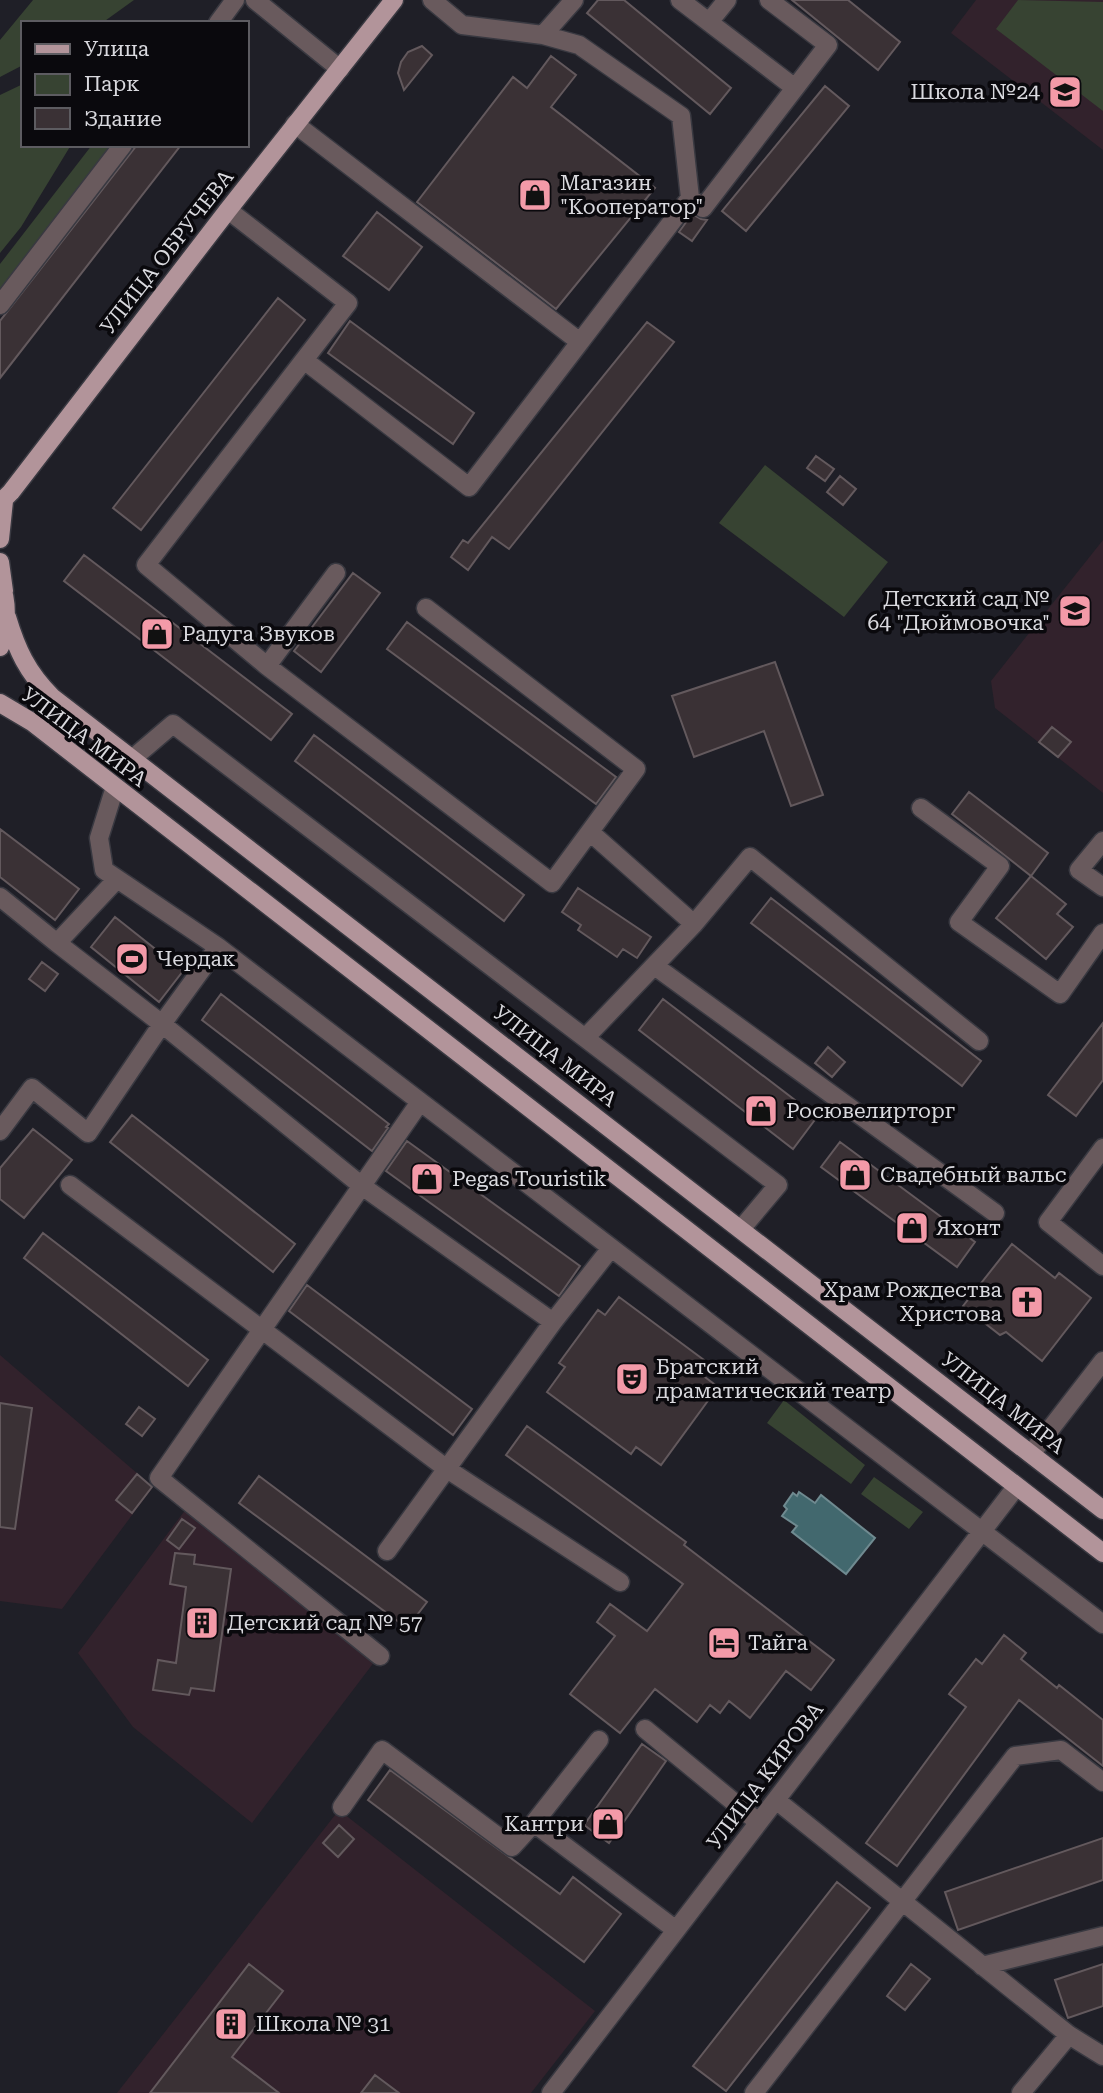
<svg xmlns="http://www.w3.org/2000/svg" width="1103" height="2093" font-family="'Roboto Serif',serif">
<rect width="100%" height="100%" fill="#1f1f27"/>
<path fill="#32222c" d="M976,0h127v150l-152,-117z
M1103,540v253l-108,-85 -4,-27z
M0,1355l153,132 -91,122 -62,-8z
M186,1509l189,152 -123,162 -119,-96 -55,-74z
M339,1810l256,201 -64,82h-414z"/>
<path fill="#374332" d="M33,0h101l-32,23h-79v42l-23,12v-37z
M1018,0l85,2v109l-107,-82z
M23,84v61h48l-50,82 -21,26v-158z
M92,145h37l-129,152v-33z
M765,465l123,97 -44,55 -125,-94z
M784,1400l81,65 -14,19 -84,-61z
M874,1477l49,35 -14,17 -48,-35z"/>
<path fill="#42686e" stroke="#6f8a90" stroke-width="2" d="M799,1492l16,11 6,-8 54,43 -29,36 -54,-42 5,-6 -15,-10 5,-7 -3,-3 9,-13 4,3z"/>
<path fill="#3a3135" stroke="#63595d" stroke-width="2" d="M598,0h26l107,88 -21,26 -123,-101z
M792,0h56l52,42 -22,28z
M422,46l10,9 -28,35 -6,-17 3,-11 7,-10z
M551,56l25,19 -25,32 104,81 -99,121 -139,-107 96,-125 14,11z
M825,86l24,20 -103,125 -24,-20z
M137,145h44l-181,233v-57z
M377,212l45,35 -33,43 -46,-34z
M692,214l9,5 6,1 -15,21 -13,-9z
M278,298l27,22 -164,210 -28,-22z
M350,321l124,92 -21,31 -125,-91z
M647,322l27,20 -165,207 -17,-12 -24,33 -17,-13 12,-17 5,3z
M816,456l18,13 -9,12 -18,-13z
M840,476l16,13 -13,16 -16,-13z
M84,555l208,159 -21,26 -207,-159z
M353,573l27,20 -59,79 -27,-21z
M407,622l209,155 -20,27 -209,-155z
M775,662l48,133 -32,11 -27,-75 -70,26 -22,-61z
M1052,727l19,15 -13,15 -19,-15z
M314,735l210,160 -20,26 -209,-160z
M969,792l79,61 -17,23 -79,-62z
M0,829l79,60 -24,31 -55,-43z
M1031,876l35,28 -9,10 16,13 -27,32 -50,-41z
M578,888l73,49 -14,21 -14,-9 -6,8 -39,-27 3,-5 -19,-13z
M771,898l210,163 -19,25 -211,-163z
M115,917l68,54 -24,31 -68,-55z
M42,962l16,12 -13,17 -16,-12z
M221,994l168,130 -3,3 2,1 -16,23 -170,-131z
M663,999l154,118 -24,32 -154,-119z
M1103,1023v57l-27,36 -28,-21z
M828,1047l17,15 -13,15 -17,-14z
M132,1115l163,129 -22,28 -163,-130z
M33,1129l39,31 -48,58 -24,-19v-31z
M407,1141l173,125 -21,30 -173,-125z
M840,1142l135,100 -18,25 -136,-100z
M43,1233l165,127 -20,26 -164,-128z
M1012,1244l43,34 4,-5 32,25 -49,63 -36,-29 -6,3 -37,-29z
M307,1285l165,124 -19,26 -164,-124z
M619,1297l85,63 -7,11 21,16 -57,78 -25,-18 -5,7 -84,-62 18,-25 -6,-4 39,-53 7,5z
M0,1403l32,5 -17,121 -15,-2z
M139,1407l16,12 -13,17 -16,-12z
M527,1426l159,116 -2,3 150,115 -23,30 -25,-19 -36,47 -21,-17 -9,12 -10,-8 -13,17 -42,-33 -35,44 -50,-39 45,-58 -18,-14 13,-18 37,27 36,-47 -177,-129z
M137,1474l15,13 -20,26 -16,-13z
M259,1476l168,126 -20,26 -168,-125z
M182,1519l13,9 -16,21 -12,-9z
M175,1553l20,2 -1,9 37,5 -17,122 -23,-3 -2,7 -36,-5 5,-30 18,3 10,-76 -16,-3z
M1004,1635l22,18 -5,6 36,29 2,-3 44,35v46l-84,-66 -122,166 -31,-23 100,-136 -17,-13 27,-35 6,5z
M642,1744l24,17 -57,82 -25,-18z
M390,1770l170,124 13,-17 48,37 -37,48 -216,-162z
M339,1825l15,14 -16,18 -15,-14z
M1103,1838v42l-145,50 -13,-38z
M837,1882l33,26 -144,183 -33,-25z
M249,1964l34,27 -51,66 47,36h-129z
M911,1964l19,15 -25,31 -18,-14z
M1103,1964v42l-35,12 -13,-38z
M375,2075l24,18h-38z"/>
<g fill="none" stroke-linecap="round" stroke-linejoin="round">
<defs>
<path id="minor" d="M255,0l85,69
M432,0l30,25 81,10 31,-35
M769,0l59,45 -33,43
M709,22l18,-22
M218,23l17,-23
M543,35l36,10 102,71 9,82
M295,124l285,218 110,-144 13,10 92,-120 -115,-88
M228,210l120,93 -44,57 165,127 111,-145
M0,305l123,-160
M304,360l-158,205 121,101 69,-93
M267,666l285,217 84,-114 -210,-161
M132,759l41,-35 605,461 -37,44
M115,787l-16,51 5,32 114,77 885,677
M921,808l79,58 -41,56 101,72 43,-61
M590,832l104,92 56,-67 229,184
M1103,841l-24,29 24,17
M0,897l57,46 60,-64
M57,943l105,81 56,-77
M656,967l339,246
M585,1038l109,-114
M0,1131l32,-43 56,45 74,-109 200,162 191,136 58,-74
M1103,1148l-55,74 55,44
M70,1185l377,284 173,113
M1031,1454l72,-93
M387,1551l166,-229
M380,1656l-221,-178 261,-376
M645,1729l113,93
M776,1800l293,235 34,21
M342,1807l40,-57 130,97 22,-24 142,107
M534,1823l65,-83
M982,1966l121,-30
M551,2093l465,-606
M754,2093l261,-337 46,-6 42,32
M1021,2093l48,-58"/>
<path id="major" d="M0,503l11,-11 217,-282 166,-210
M0,539l4,-38
M0,562l4,29
M0,582c9,22 7,43 0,65
M7,617c10,33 20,55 45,80l1051,813
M0,703l32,19 1071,831"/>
</defs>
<use href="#minor" stroke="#393941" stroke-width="21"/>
<use href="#major" stroke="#393941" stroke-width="21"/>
<use href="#minor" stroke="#695a5d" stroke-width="18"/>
<use href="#major" stroke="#b2949a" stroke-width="18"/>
</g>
<defs>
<symbol id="school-square" viewBox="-11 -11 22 22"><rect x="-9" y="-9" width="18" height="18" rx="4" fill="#f39aa8" stroke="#0a090d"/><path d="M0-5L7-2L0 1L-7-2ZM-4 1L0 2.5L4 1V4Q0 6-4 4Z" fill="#111"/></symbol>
<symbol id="shop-square" viewBox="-11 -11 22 22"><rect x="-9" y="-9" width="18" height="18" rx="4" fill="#f39aa8" stroke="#0a090d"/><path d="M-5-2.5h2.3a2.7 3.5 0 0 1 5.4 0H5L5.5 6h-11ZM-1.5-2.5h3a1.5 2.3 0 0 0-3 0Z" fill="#111"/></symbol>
<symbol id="stadium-square" viewBox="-11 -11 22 22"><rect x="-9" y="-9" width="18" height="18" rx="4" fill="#f39aa8" stroke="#0a090d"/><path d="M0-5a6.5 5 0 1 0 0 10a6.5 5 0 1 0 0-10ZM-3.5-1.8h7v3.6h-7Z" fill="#111"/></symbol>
<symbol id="church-square" viewBox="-11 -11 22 22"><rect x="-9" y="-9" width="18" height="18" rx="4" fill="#f39aa8" stroke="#0a090d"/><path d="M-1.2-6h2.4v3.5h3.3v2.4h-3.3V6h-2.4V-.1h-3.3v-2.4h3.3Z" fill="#111"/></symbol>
<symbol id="theatre-square" viewBox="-11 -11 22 22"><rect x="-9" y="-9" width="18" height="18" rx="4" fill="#f39aa8" stroke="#0a090d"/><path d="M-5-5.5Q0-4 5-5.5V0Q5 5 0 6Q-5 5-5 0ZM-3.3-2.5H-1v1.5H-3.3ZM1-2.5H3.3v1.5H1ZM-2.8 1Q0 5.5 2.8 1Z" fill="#111"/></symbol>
<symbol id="building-square" viewBox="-11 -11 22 22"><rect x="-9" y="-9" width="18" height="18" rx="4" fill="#f39aa8" stroke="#0a090d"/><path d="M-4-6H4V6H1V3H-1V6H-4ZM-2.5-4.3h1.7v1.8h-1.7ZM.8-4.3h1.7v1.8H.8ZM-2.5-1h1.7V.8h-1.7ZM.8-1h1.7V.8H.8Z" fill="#111"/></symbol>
<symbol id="hotel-square" viewBox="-11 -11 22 22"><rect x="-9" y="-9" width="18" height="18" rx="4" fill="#f39aa8" stroke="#0a090d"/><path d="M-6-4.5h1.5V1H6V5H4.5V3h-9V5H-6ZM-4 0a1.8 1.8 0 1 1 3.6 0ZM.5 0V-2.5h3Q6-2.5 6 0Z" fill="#111"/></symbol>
</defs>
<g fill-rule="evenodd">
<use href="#school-square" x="1046" y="73" width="38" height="38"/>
<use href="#shop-square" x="516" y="176" width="38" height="38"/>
<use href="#school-square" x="1056" y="592" width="38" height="38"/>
<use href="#shop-square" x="138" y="615" width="38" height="38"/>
<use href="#stadium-square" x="113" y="940" width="38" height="38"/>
<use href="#shop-square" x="742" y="1092" width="38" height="38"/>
<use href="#shop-square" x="836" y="1156" width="38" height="38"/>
<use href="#shop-square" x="408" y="1160" width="38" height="38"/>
<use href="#shop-square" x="893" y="1209" width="38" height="38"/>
<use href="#church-square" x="1008" y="1283" width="38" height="38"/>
<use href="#theatre-square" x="613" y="1360" width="38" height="38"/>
<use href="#building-square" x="183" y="1604" width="38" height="38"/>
<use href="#hotel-square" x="705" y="1624" width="38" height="38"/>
<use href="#shop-square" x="589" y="1805" width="38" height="38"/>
<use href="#building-square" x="212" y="2005" width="38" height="38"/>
</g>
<g text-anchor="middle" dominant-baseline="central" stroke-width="7" stroke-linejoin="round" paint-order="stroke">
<g font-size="21" fill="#d9d9de" stroke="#0a090d" text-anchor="start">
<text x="1040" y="92" text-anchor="end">Школа №24</text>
<text x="560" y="183">Магазин<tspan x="560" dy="24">"Кооператор"</tspan></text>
<text x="1050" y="599" text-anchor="end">Детский сад №<tspan x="1050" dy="24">64 "Дюймовочка"</tspan></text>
<text x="182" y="634">Радуга Звуков</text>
<text x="156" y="959">Чердак</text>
<text x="786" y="1111">Росювелирторг</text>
<text x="880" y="1175">Свадебный вальс</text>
<text x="452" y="1179">Pegas Touristik</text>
<text x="936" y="1228">Яхонт</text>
<text x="1002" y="1290" text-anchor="end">Храм Рождества<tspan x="1002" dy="24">Христова</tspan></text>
<text x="656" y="1367">Братский<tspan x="656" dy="24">драматический театр</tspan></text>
<text x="227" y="1623">Детский сад № 57</text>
<text x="748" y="1643">Тайга</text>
<text x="584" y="1824" text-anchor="end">Кантри</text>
<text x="256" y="2024">Школа № 31</text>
</g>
<g font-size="21" fill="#d9d9de" stroke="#0a090d">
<text transform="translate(167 252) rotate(-52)">УЛИЦА ОБРУЧЕВА</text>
<text transform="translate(84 737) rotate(37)">УЛИЦА МИРА</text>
<text transform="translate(555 1056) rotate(38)">УЛИЦА МИРА</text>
<text transform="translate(1003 1403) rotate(38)">УЛИЦА МИРА</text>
<text transform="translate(765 1776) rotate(-53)">УЛИЦА КИРОВА</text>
</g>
</g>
<rect x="21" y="21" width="228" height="126" fill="#0a090d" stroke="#5d5c61" stroke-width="2"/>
<rect x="35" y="44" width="35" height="10" fill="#b2949a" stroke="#5d5c61" stroke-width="2"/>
<text x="84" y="56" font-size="21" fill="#d9d9de">Улица</text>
<rect x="35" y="74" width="35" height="21" fill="#374332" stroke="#5d5c61" stroke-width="2"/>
<text x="84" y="91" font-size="21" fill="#d9d9de">Парк</text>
<rect x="35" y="108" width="35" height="21" fill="#3a3135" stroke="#5d5c61" stroke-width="2"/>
<text x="84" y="126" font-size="21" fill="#d9d9de">Здание</text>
</svg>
